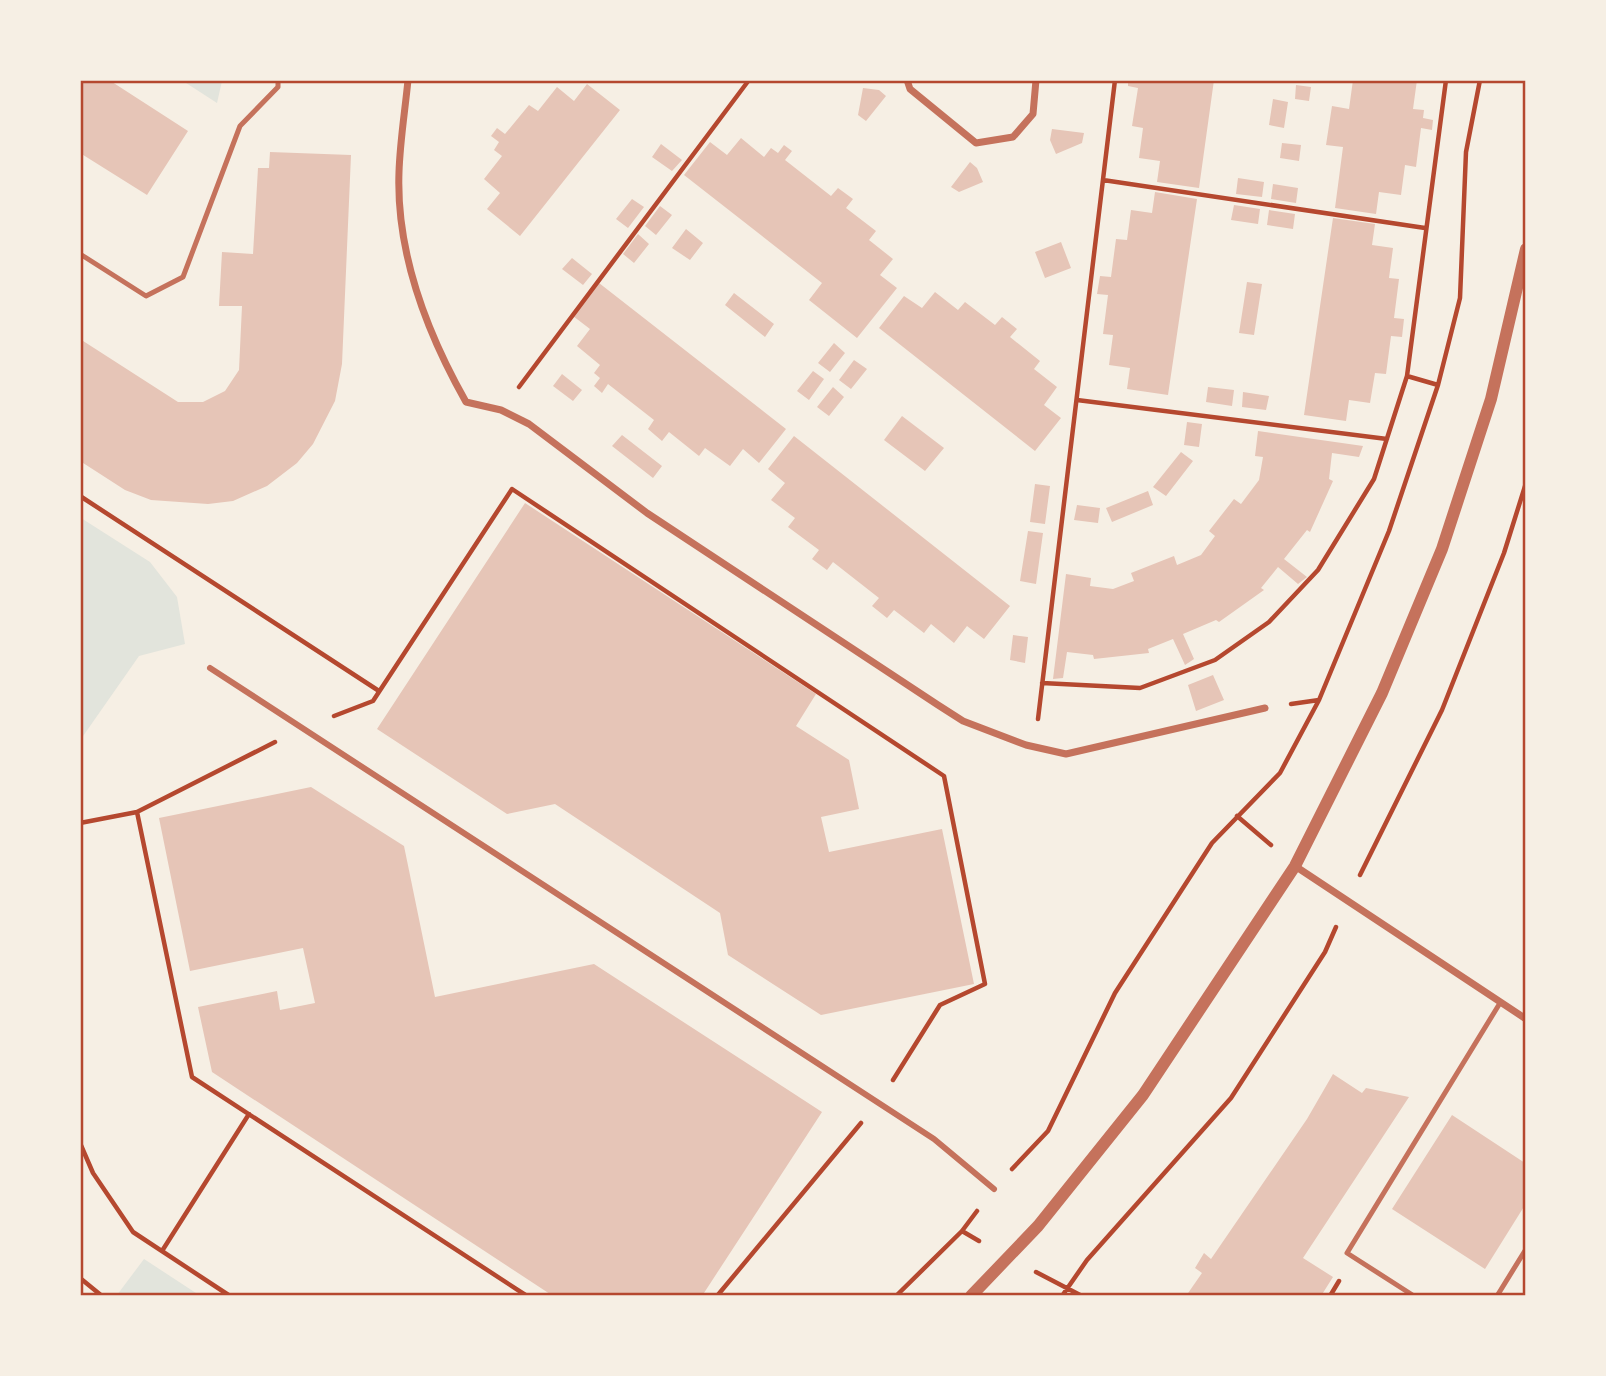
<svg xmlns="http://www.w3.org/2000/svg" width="1606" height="1376" font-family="'Work Sans',sans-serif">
<rect width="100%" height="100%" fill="#f6efe4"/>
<path fill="#e2e4dc" d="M183,81h39l-5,22z
M81,518l69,44 27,35 8,47 -46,12 -58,83z
M144,1259l55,36h-82z"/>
<path fill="#e6c5b7" d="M80,80h29l79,51 -41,64 -67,-42z
M1128,80h86l-15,108 -42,-6 3,-21 -21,-3 4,-30 -11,-2 6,-38 -10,-2z
M1353,80h64l-4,29 11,1 -1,8 10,2 -1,10 -11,-2 -5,39 -11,-2 -4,30 -22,-3 -3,22 -41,-6 8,-61 -17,-2 6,-39 17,3z
M587,84l33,26 -100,126 -33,-27 13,-16 -16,-14 18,-23 -8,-6 5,-8 -8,-6 6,-8 8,6 24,-29 9,6 19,-24 17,14z
M1296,85l15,2 -2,14 -14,-2z
M863,88l16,2 7,6 -20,25 -8,-6z
M1273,99l15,3 -4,26 -15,-3z
M1052,129l32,4 -2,10 -26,11 -6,-14z
M741,138l23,19 7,-9 7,5 6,-8 8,6 -7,9 46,36 7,-8 15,11 -7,9 30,23 -7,9 24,19 -13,16 17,13 -40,50 -48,-38 13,-17 -138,-108 26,-33 17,13z
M1282,143l19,2 -2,16 -19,-3z
M661,144l21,16 -10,11 -20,-14z
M270,152l81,3 -9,209 -7,37 -22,43 -16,19 -30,23 -34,15 -25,3 -57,-4 -26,-10 -45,-29v-122l98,63h25l22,-11 14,-21 3,-64h-23l3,-54 31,2 5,-86h11z
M970,162l7,6 6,14 -24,10 -8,-5z
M1238,178l26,4 -2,15 -26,-3z
M1273,184l25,4 -2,15 -25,-4z
M1155,192l42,7 -29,196 -41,-6 3,-21 -21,-3 4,-30 -10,-1 5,-39 -11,-1 3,-18 11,1 5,-38 11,1 4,-30 21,3z
M632,199l12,8 -16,21 -12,-9z
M1234,205l26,4 -2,15 -27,-4z
M660,206l12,9 -16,20 -11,-9z
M1269,210l26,4 -2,15 -26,-4z
M1333,218l42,6 -3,21 21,3 -4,30 10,1 -5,39 10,1 -2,18 -11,-1 -5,38 -11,-1 -5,30 -21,-3 -3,21 -42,-6z
M686,229l17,14 -13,17 -18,-12z
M638,234l11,10 -15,19 -11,-9z
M1061,242l10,26 -26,10 -10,-26z
M572,258l20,16 -9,11 -21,-16z
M1247,282l15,2 -8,51 -15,-2z
M599,283l187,146 -27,34 -16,-14 -13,17 -25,-18 -6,8 -30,-24 -7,9 -14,-12 6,-9 -46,-36 -6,9 -8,-7 6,-8 -6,-5 6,-8 -23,-19 13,-17 -17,-13z
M935,292l23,18 7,-8 30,23 7,-8 15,12 -7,8 30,24 -6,8 23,18 -13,18 17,13 -26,33 -156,-123 25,-32 18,12z
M734,293l40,31 -9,13 -40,-32z
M834,343l11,10 -15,19 -12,-9z
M854,360l13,9 -16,20 -12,-9z
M813,371l11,8 -15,21 -12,-9z
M562,374l20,16 -9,11 -20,-15z
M833,387l11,10 -15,19 -12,-9z
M1208,387l26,3 -2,16 -26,-4z
M1243,392l26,4 -3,14 -24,-3z
M902,416l42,32 -19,23 -41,-31z
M1187,422l15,2 -3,23 -15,-2z
M1258,431l105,15 -4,11 -27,-4 -3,26 4,2 -23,51 -3,-2 -23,29 23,18 -9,7 -20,-17 -17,21 3,2 -45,32 -3,-2 -33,14 11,25 -9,6 -12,-26 -25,10 1,4 -55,6 -1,-4 -26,-3 -4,26 -10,1 13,-105 25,4 -1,8 23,3 21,-8 -3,-8 43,-17 3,9 24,-10 14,-19 -6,-5 25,-32 7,5 18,-24 4,-23 -8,-1z
M622,435l40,31 -9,12 -41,-32z
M794,436l216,170 -26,33 -17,-13 -13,17 -23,-19 -7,9 -30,-23 -7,8 -15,-12 7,-8 -46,-36 -6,8 -15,-11 7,-9 -31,-23 7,-9 -24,-18 14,-17 -17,-14z
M1181,452l12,9 -27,35 -13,-9z
M1035,484l15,2 -5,38 -15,-2z
M1148,491l5,14 -41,17 -6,-14z
M525,503l291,191 -20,32 53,34 10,49 -38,8 8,35 113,-23 32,155 -153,31 -93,-60 -8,-42 -165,-109 -48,10 -130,-85z
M1077,505l23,3 -2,15 -24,-3z
M1028,531l15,2 -7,51 -16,-3z
M1013,635l15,2 -3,26 -15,-3z
M1213,675l11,25 -28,11 -8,-26z
M311,787l93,59 31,151 159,-33 228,148 -120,184h-149l-341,-224 -14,-65 79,-16 3,19 35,-7 -12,-55 -113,23 -31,-153z
M1333,1074l29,19 4,-5 43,9 -106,161 30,19 -12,19h-135l16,-23 -7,-5 9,-15 7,6 96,-140z
M1452,1115l73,48v42l-40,64 -93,-60z"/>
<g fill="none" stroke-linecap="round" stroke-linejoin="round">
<path stroke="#b5482f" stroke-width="4.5" d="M1103,180l322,48
M1407,376l31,9
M519,387l230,-307
M1077,400l310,39
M80,496l299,195
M1042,683l98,5 75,-28 54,-38 49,-52 56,-91 33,-103 39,-296
M1291,704l28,-4
M334,716l39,-15 139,-212 432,287 41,208 -45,21 -47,75
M1038,719l77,-639
M275,742l-138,70 55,265 335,219
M1237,816l34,29
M80,823l57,-11
M1360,875l82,-165 62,-157 22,-70
M80,1143l13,30 40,59 97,64
M1012,1169l36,-38 67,-138 97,-150 68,-70 39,-73 70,-169 49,-146 22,-87 6,-146 14,-72
M962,1231l17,10
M162,1251l87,-137
M1036,1272l46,24
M80,1278l22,18
M717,1296l144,-173
M896,1296l66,-65 15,-20
M1062,1296l25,-36 144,-162 94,-146 11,-25
M1330,1296l9,-15"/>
<path stroke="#c5725c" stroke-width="5" d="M80,254l66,42 37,-19 57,-151 38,-39v-7
M1414,1296l-67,-43 153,-250
M1497,1296l29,-47"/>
<path stroke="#c5725c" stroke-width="6" d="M210,668l724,471 60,50"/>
<path stroke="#c5725c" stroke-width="7" d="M408,80c-3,31 -8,61 -9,92 -3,80 28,161 67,230l35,8 28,14 118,89 291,192 25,16 63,24 40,9 199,-46
M907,80l3,9 66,54 37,-6 20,-23 3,-34
M1295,866l231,153"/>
<path stroke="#c5725c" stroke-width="12" d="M971,1296l67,-70 105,-131 152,-229 87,-173 60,-144 49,-150 35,-150"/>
</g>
<rect width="1606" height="1376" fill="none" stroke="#f6efe4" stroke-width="164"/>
<rect x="82" y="82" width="1442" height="1212" fill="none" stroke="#b5482f" stroke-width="2.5"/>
</svg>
